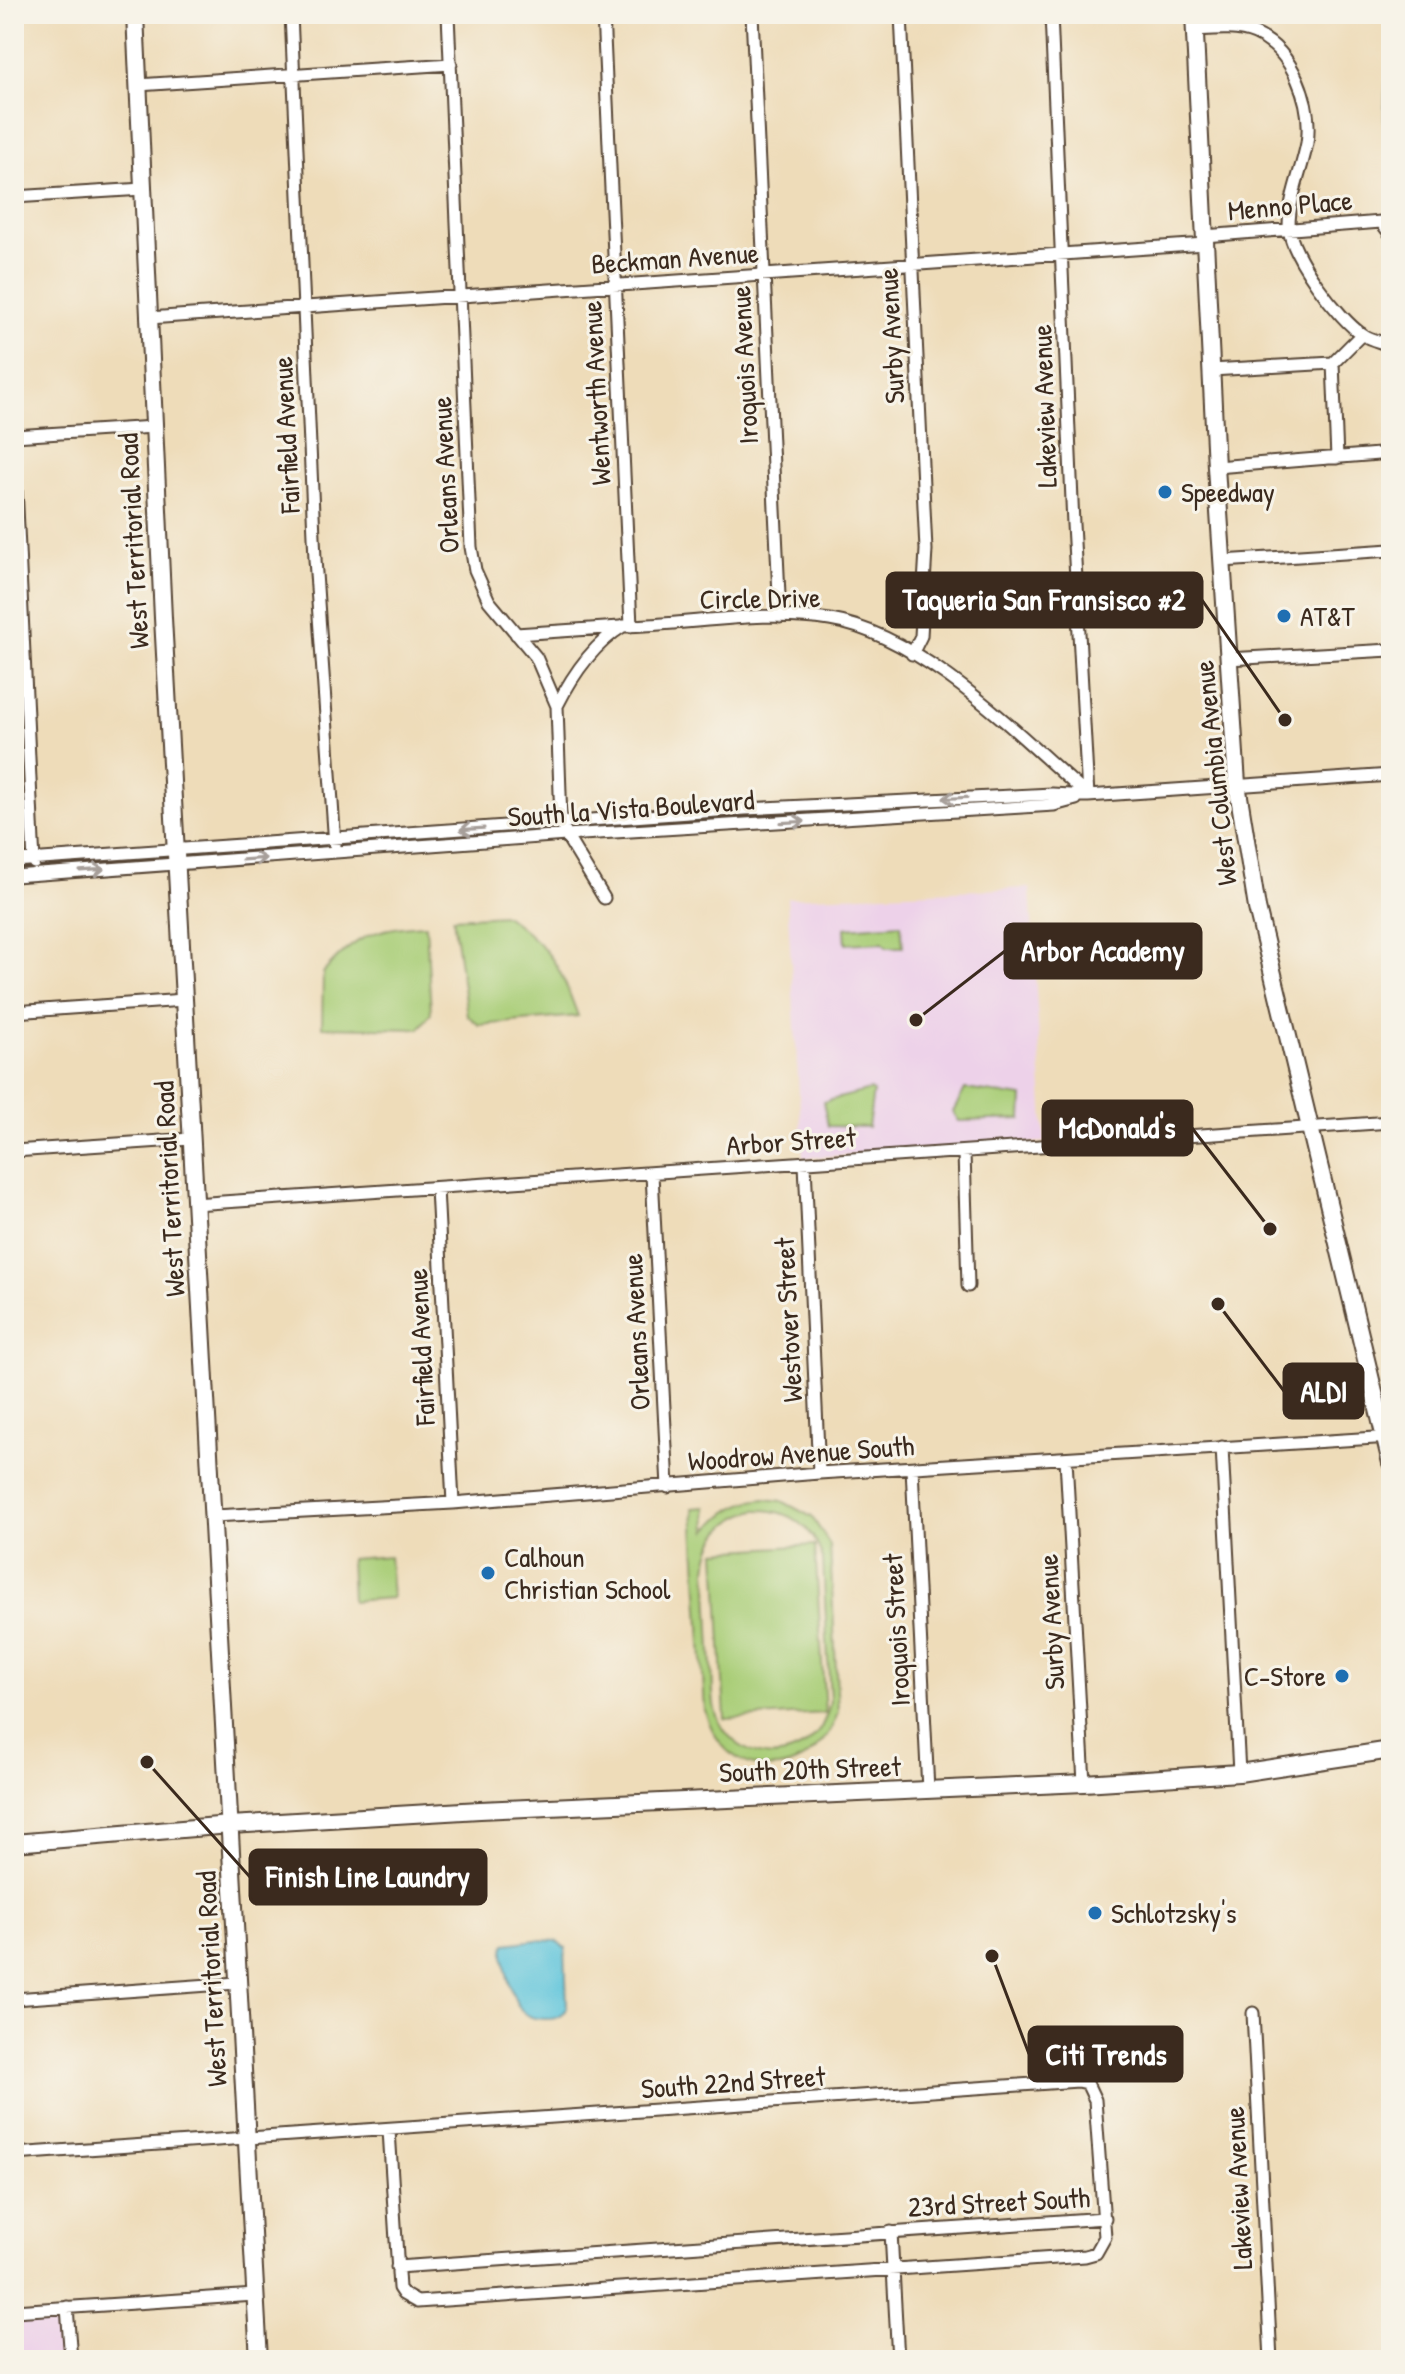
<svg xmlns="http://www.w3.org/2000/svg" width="1405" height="2374" font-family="'Patrick Hand',sans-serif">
<rect width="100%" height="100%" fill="#f7f3e8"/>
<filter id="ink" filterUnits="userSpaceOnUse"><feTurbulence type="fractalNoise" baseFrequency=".0125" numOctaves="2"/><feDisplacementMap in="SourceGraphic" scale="16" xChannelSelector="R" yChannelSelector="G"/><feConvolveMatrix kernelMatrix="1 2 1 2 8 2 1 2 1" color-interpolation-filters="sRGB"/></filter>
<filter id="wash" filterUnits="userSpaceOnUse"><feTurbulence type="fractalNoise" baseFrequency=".006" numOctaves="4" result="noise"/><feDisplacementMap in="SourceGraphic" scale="32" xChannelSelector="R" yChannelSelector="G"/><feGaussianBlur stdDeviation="1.8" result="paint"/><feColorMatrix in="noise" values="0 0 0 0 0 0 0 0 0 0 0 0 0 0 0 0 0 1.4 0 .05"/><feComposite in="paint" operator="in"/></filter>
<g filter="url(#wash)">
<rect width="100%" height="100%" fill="#eedcb9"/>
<path fill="#edd1e9" d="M1030,888l15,254 -242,16 -16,-260z
M60,2317l3,43h-49v-39z"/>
<path fill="#a8cd76" stroke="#727c4a" stroke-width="2" fill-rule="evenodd" d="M505,915c47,35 53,47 73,101l-99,9 -12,-10 -14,-97z
M901,924l2,23h-16l-4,-5 -37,2 -1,-16z
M426,925l5,88 -12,16 -97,-2 1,-54c33,-38 54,-46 103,-48z
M965,1089l58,8 -1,22 -63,2 -6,-9z
M870,1090l3,2 -5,35 -40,-1 -5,-24z
M765,1499l17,2 30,16 18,28 8,167c-14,47 -65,74 -108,41 -13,-11 -20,-26 -25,-42l-12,-203 13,-1 1,24c17,-19 32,-30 58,-32zM756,1510c35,-1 58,17 67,50l7,141c-4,23 -14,42 -38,51 -34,12 -67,-8 -77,-42 -3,-13 -2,-29 -3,-43 -2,-32 -3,-65 -5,-98 3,-32 18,-50 49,-59z
M815,1545l10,168 -100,6 -9,-168z
M389,1556l3,42 -40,3 -2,-42z"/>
<path fill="#5ec5db" stroke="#4c787c" stroke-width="2" d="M1391,62v109c-9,-26 -8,-83 0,-109z
M536,1940l21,1 8,7 2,60c-4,9 -10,11 -21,11 -9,0 -17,-1 -24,-8 -9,-9 -23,-57 -16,-67z"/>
</g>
<g filter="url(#ink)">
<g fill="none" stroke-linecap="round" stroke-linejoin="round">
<defs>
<path id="street" d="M291,14l24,545 20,286
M448,14l23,533 4,23 14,31 47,56 21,49 4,116 5,13 38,63
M603,14l28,612
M752,14l28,603
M901,14l25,536 -5,86 -9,18
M1051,14l22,510 15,272
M1194,30c19,-1 43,-4 61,4 38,16 58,70 52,109 -5,27 -18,54 -18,83 0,27 50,94 74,109 8,5 19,7 28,11
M138,85l313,-21
M14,197l129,-8
M1204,236l177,-14 10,13
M149,318l1056,-74
M1211,370l122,-7
M14,436l140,-9
M14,444l20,419
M1337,458l-4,-95 29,-29
M1216,467l175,-14
M1222,561l169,-11
M516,634l104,-7
M1228,659l163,-9
M557,706c15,-30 37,-62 66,-80 68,-1 139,-17 207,-6 91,14 190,116 258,176
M14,861l731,-52 307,-15 36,2 303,-21
M14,876l552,-41 488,-30 22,-6
M14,1012l170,-12
M14,1151l177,-12
M964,1153l4,133
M805,1164l14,309
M652,1174l16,313
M437,1188l16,315
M194,1204l1197,-82
M1222,1447l17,326
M1066,1459l18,324
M912,1468l16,322
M214,1516l239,-13 366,-30 572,-36
M14,1999l223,-16
M1253,2013l18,347
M14,2154l1064,-73 9,2 8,17 10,137 -9,16 -11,3 -668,46 -14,-8 -4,-6 -10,-158
M891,2232l7,128
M397,2267l708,-49
M67,2307l4,53
M14,2311l241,-16"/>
<path id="secondary" d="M135,14l28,604 96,1742
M14,1843l216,-18 250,-15 604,-27 155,-10 152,-23"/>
<path id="primary" d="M1194,14l22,453 21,317 20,124 134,555"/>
</defs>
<use href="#street" stroke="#564535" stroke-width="15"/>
<use href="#secondary" stroke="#564535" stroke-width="20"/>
<use href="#primary" stroke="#564535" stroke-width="20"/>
<use href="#street" stroke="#fff" stroke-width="11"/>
<use href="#secondary" stroke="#fff" stroke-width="16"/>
<use href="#primary" stroke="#fff" stroke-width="16"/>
</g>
<defs><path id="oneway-shaft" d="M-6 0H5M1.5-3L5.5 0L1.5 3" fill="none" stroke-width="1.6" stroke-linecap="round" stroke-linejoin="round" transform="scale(2)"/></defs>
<g stroke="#a79f9a">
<use href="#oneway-shaft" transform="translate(955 798) rotate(177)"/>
<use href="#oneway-shaft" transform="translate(793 822) rotate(-3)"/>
<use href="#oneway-shaft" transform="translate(472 829) rotate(176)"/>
<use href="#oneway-shaft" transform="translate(254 859) rotate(-4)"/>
<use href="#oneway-shaft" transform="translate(92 870) rotate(-4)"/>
</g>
</g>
<g fill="#1f6fb2" stroke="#f7f3e8" stroke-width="3">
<circle cx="1165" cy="492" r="8"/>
<circle cx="1284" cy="616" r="8"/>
<circle cx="488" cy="1573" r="8"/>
<circle cx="1342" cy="1676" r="8"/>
<circle cx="1095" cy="1913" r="8"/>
</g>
<g text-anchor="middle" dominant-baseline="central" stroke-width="6" stroke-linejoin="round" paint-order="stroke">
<g font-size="28" fill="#3b2a1e" stroke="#f7f3e8">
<text transform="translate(1290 205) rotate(-5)">Menno Place</text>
<text transform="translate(675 258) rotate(-4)">Beckman Avenue</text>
<text transform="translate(891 336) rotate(-93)">Surby Avenue</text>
<text transform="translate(744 365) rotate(-93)">Iroquois Avenue</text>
<text transform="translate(596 393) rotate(-93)">Wentworth Avenue</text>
<text transform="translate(1044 406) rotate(-92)">Lakeview Avenue</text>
<text transform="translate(286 435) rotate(-93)">Fairfield Avenue</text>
<text transform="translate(445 475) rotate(-93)">Orleans Avenue</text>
<text transform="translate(133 541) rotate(-93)">West Territorial Road</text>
<text transform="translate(760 598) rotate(-1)">Circle Drive</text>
<text transform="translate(1215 773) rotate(-96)">West Columbia Avenue</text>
<text transform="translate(631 808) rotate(-4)">South la Vista Boulevard</text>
<text transform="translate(791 1141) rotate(-4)">Arbor Street</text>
<text transform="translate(169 1189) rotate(-93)">West Territorial Road</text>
<text transform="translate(788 1320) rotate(-93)">Westover Street</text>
<text transform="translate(636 1332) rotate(-93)">Orleans Avenue</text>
<text transform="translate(421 1347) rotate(-93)">Fairfield Avenue</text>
<text transform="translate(801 1453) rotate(-4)">Woodrow Avenue South</text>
<text transform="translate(1051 1622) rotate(-93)">Surby Avenue</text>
<text transform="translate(896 1630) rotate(-93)">Iroquois Street</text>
<text transform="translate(810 1769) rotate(-2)">South 20th Street</text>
<text transform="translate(211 1979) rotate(-93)">West Territorial Road</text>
<text transform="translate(733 2082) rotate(-4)">South 22nd Street</text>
<text transform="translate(1238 2188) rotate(-93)">Lakeview Avenue</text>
<text transform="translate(999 2202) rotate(-3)">23rd Street South</text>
</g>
<g font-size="28" fill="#3b2a1e" stroke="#f7f3e8" text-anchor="start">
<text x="1181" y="492">Speedway</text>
<text x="1300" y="616">AT&amp;T</text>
<text x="504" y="1557">Calhoun<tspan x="504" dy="32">Christian School</tspan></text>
<text x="1326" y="1676" text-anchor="end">C-Store</text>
<text x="1111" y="1913">Schlotzsky's</text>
</g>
</g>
<path fill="none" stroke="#3b2a1e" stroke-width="3" d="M1285 720L1202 600M916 1020L1005 951M1270 1229L1192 1128M1218 1304L1284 1391M147 1762L250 1877M992 1956L1029 2054"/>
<g fill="#3b2a1e" stroke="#f7f3e8" stroke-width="3">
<circle cx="1285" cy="720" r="8"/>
<circle cx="916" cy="1020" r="8"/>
<circle cx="1270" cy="1229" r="8"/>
<circle cx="1218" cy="1304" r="8"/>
<circle cx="147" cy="1762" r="8"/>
<circle cx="992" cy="1956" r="8"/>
</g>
<g fill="#3b2a1e" stroke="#3b2a1e" stroke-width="3">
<rect x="887" y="573" width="315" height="54" rx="8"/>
<rect x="1005" y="924" width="196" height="54" rx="8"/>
<rect x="1043" y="1101" width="149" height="54" rx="8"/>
<rect x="1284" y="1364" width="79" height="54" rx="8"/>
<rect x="250" y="1850" width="236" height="54" rx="8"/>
<rect x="1029" y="2027" width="153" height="54" rx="8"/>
</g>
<g font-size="30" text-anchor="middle" font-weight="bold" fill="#fff">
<text x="1044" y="610">Taqueria San Fransisco #2</text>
<text x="1103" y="961">Arbor Academy</text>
<text x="1117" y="1138">McDonald's</text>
<text x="1324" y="1402">ALDI</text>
<text x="368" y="1887">Finish Line Laundry</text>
<text x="1106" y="2065">Citi Trends</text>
</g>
<rect width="1405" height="2374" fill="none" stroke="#f7f3e8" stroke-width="48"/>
</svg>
